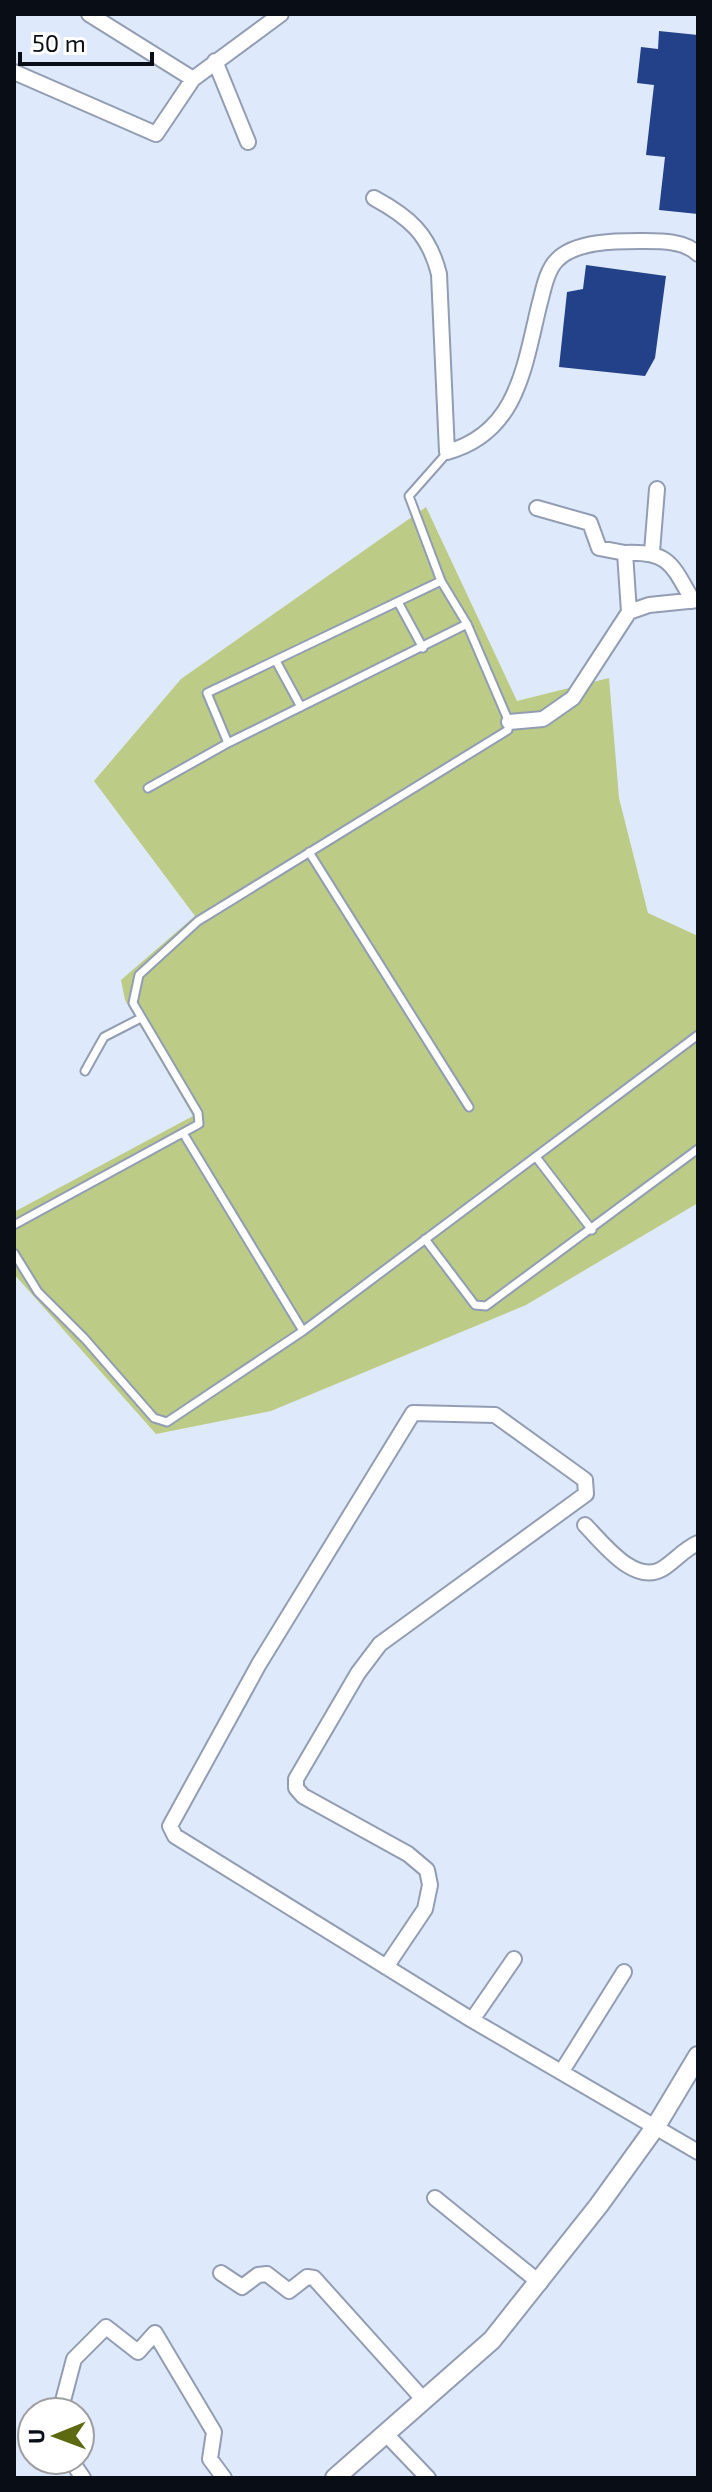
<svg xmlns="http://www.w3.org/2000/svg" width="712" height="2492" font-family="'Exo 2',sans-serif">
<rect width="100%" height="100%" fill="#dfe9fc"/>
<path fill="#bccb85" d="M426,507l91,194 92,-23 10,120 29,115 50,23v267l-172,102 -255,106 -115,23 -142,-160v-62l179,-96 -68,-116 -4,-20 74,-64 -101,-135 87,-102z"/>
<path fill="#224189" d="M659,31l39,4v179l-39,-4 6,-53 -19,-2 8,-70 -17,-2 4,-36 17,2z
M586,265l80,11 -11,82 -10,18 -86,-9 8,-75 16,-3z"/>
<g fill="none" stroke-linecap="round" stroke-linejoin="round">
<defs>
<path id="service" d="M398,602l25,46
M276,661l25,46
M228,743l-21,-50 234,-112
M148,788l80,-45 239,-119
M309,852l160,255
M85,1071l19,-34 37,-19
M183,1133l120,198
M536,1157l56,73
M14,1225l185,-101 -1,-11 -65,-110 6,-28 59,-54 310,-191 1,-8 -42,-98 -26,-43 -32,-85 38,-43
M425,1239l50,66 11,1 212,-157
M14,1253l24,39 47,47 69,79 13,4 136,-91 395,-296"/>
<path id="minor" d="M89,14l104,65
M215,61l33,81
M14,72l142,62 37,-55 88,-65
M374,198c35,19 55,36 65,76l8,178c70,-19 77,-84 92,-146 4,-14 7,-35 18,-46 18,-19 59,-19 83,-19 19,0 44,-1 58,13
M537,508l53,15 9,25 26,5
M652,552l5,-63
M629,612l-4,-59c45,-2 47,12 68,48
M509,722l34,-3 30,-21 56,-86 20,-7 49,-5
M585,1525c18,18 49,60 77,44 13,-8 22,-20 36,-26
M386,1967l39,-58 5,-24 -3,-15 -19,-16 -105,-58 -7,-8v-9l62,-106 22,-29 206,-150 -1,-14 -90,-65 -82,-2 -154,251 -89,162 5,10 297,184 226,132
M472,2020l42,-61
M562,2071l62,-99
M435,2198l105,85
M221,2273l21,14 16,-12 9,-1 22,17 18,-14 7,1 109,121
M60,2412l14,-53 32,-32 32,25 17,-19 59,99 -4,27 14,19
M385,2433l43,45
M71,2460l12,18"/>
<path id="tertiary" d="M335,2478l157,-138 107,-135 57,-79 42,-70"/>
</defs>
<use href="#service" stroke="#929db3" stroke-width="11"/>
<use href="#minor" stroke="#929db3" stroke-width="18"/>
<use href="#tertiary" stroke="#929db3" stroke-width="22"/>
<use href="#service" stroke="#fff" stroke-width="7"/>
<use href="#minor" stroke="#fff" stroke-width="14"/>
<use href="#tertiary" stroke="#fff" stroke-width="18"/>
</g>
<rect width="712" height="2492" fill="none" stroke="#090d15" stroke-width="32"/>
<g transform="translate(56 2436) rotate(269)"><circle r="38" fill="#ffffff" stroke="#9d9ea1" stroke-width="2"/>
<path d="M0-6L14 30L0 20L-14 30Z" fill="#5d6a12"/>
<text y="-12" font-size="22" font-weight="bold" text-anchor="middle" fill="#090d15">U</text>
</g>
<path d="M20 52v12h132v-12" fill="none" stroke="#090d15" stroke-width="4"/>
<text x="32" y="52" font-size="24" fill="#090d15" stroke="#ffffff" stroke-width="6" paint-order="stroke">50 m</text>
</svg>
